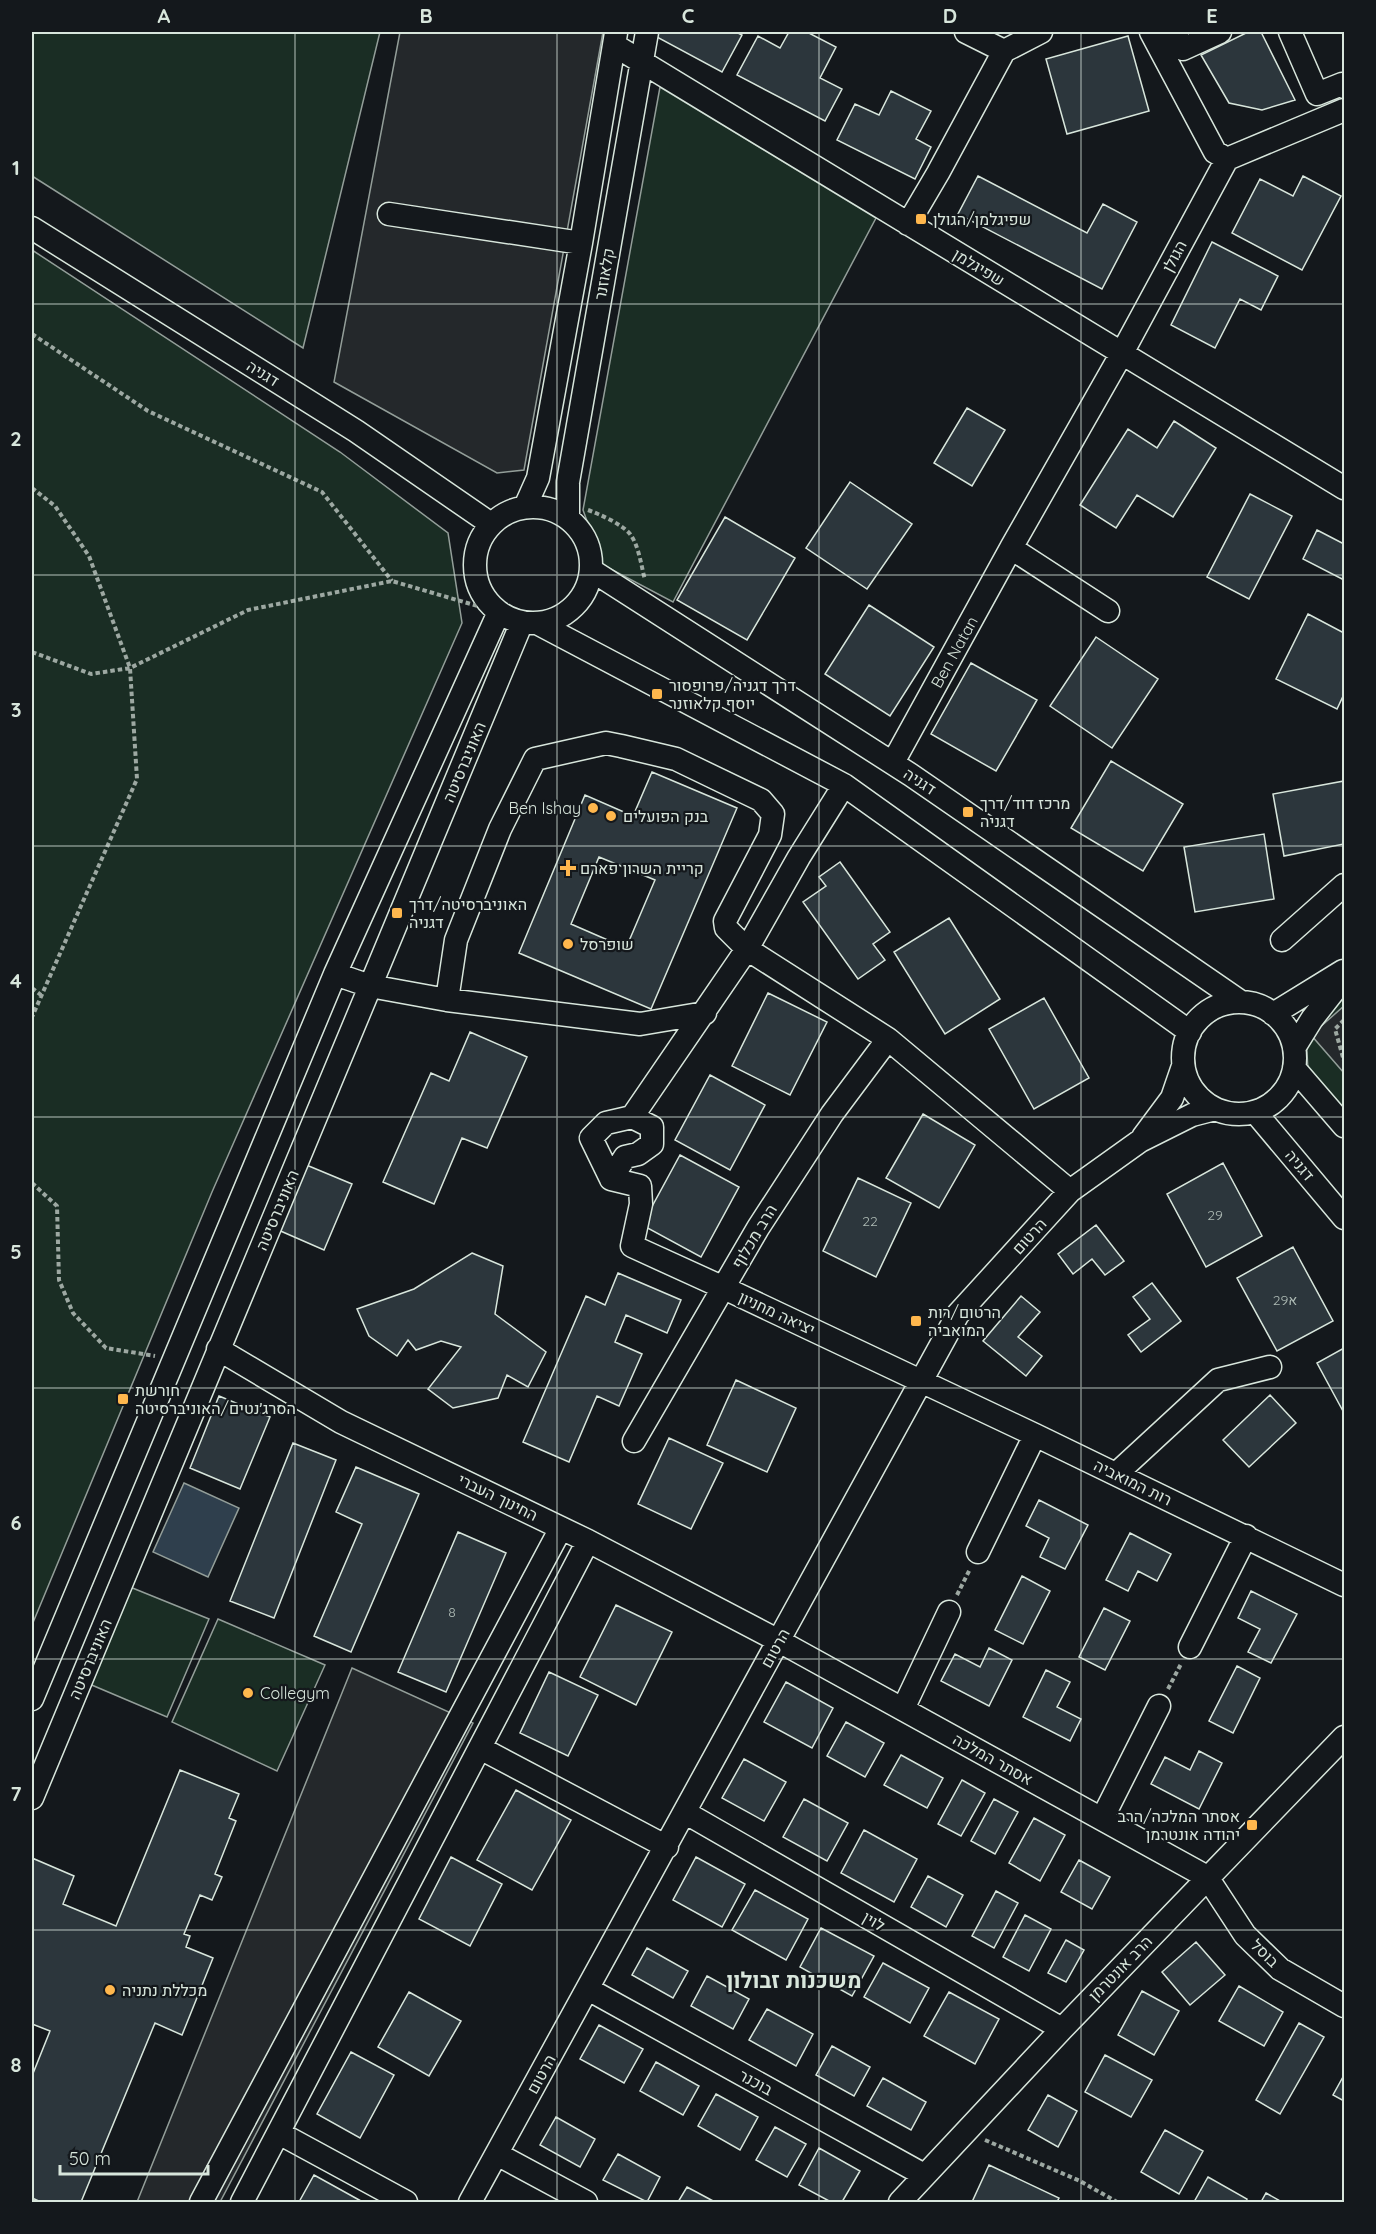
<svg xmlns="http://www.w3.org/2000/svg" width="1376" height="2234" font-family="Quicksand,Heebo,sans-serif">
<rect width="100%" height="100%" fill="#14181c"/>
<path fill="#1a2d24" stroke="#939e99" stroke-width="1.5" d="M32,32h348l-77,316 -271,-172z
M660,87l216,131 -203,384 -70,-37 -20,-55z
M32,250l308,202 108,81 14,90 -250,569 -180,433z
M1344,986v125l-36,-41 -3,-50z
M130,1587l79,32 -42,98 -80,-34z
M218,1619l107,46 -48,106 -105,-49z"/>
<path fill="#24282b" stroke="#939e99" stroke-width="1.5" d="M400,32h203l-79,438 -27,3 -163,-91z
M1344,1006v67l-33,-38z
M352,1668l121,55 -253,479h-83z"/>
<path fill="#2f3f4d" stroke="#939e99" stroke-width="1.5" d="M184,1483l55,25 -31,69 -55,-25z"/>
<path fill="#2c363c" stroke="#d8e6dc" stroke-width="1.5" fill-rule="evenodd" d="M657,32h79l6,3 -20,37 -67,-36z
M789,32h18l29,15 -16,31 22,11 -17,32 -88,-46 21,-39 22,12z
M1248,32h13l34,68 -33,10 -33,-7 -28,-48z
M1128,36l21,75 -82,23 -21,-75z
M891,91l40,20 -15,28 15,8 -16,32 -78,-39 18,-36 24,11z
M978,176l109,57 16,-29 34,18 -35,67 -144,-75z
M1303,176l38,20 -39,74 -70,-37 28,-54 33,17z
M1212,242l66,34 -17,34 -21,-11 -25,49 -44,-23z
M967,408l38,22 -33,56 -38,-23z
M1174,421l42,27 -43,69 -36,-22 -21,33 -36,-23 48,-76 29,19z
M850,482l62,42 -45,65 -61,-41z
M1250,494l42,22 -43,83 -42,-22z
M725,517l70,41 -48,82 -70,-40z
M1317,530l27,14v36l-41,-21z
M869,605l65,42 -44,69 -65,-42z
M1308,614l36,19v61l-7,15 -61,-30z
M1096,637l62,42 -46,69 -62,-42z
M971,663l66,37 -41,71 -65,-37z
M1111,761l72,43 -40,67 -72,-43z
M652,772l85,36 -86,201 -132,-56 66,-158 48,21zM599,857l56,23 -29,68 -55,-24z
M1344,781v63l-60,12 -11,-62z
M1264,834l10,65 -79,13 -11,-65z
M840,862l50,70 -17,12 12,16 -27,19 -55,-77 23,-16 -7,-9z
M949,918l51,81 -55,35 -51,-82z
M768,993l59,29 -37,73 -58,-29z
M1044,998l45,80 -55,31 -45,-80z
M470,1032l57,25 -40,91 -25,-10 -28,66 -51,-22 48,-109 18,8z
M710,1075l55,30 -35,65 -55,-30z
M923,1114l52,31 -36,63 -53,-30z
M680,1155l59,32 -38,70 -59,-32z
M1223,1163l39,73 -56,31 -39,-73z
M304,1164l48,20 -28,66 -48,-21z
M858,1178l53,25 -35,74 -53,-26z
M1096,1225l28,36 -19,14 -13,-16 -19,15 -15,-20z
M1293,1247l40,74 -56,30 -40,-73z
M472,1253l31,13 -8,48 51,38 -18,35 -21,-12 -9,23 -45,10 -25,-19 33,-42 -20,-6 -25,9 -8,-10 -11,16 -28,-20 -12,-27 57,-20z
M618,1273l63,27 -14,33 -41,-18 -11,27 27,12 -23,52 -22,-10 -28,66 -46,-20 63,-146 19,9z
M1152,1283l29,38 -40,31 -13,-17 22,-16 -17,-22z
M1021,1296l19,16 -22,25 24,19 -16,20 -43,-35z
M1344,1348v65l-27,-50z
M736,1380l60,28 -29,64 -60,-27z
M1270,1395l26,28 -47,44 -26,-27z
M219,1396l51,21 -30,72 -50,-21z
M669,1438l54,25 -32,66 -53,-25z
M293,1443l43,17 -62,158 -44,-17z
M356,1467l63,27 -68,158 -37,-16 48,-112 -26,-12z
M1039,1500l49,25 -23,44 -25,-12 9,-19 -23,-12z
M458,1532l48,21 -60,139 -48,-20z
M1130,1533l41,21 -14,27 -19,-10 -10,20 -22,-11z
M1022,1576l28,15 -27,53 -28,-14z
M1251,1591l46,23 -26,49 -23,-11 12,-23 -22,-11z
M616,1605l56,27 -36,73 -56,-28z
M1104,1608l26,13 -25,49 -26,-13z
M989,1648l23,12 -23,46 -48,-25 14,-27 25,13z
M1237,1666l23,12 -27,55 -24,-12z
M1046,1670l24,12 -13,25 24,12 -11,22 -47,-24z
M549,1672l49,23 -30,61 -48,-23z
M786,1682l47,26 -21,40 -48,-26z
M846,1722l38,21 -19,34 -38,-21z
M1199,1751l23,12 -23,46 -48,-25 14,-27 25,13z
M901,1755l42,23 -16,30 -43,-23z
M744,1759l42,23 -22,39 -42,-23z
M180,1770l59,24 -10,24 7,3 -21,53 7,3 -10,23 -12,-5 -16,39 6,2 -4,11 27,11 -31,77 -27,-12 -74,179h-40l-9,-4v-122l18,-45 -18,-7v-166l42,18 -11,28 53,22z
M962,1780l23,13 -24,43 -23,-12z
M516,1790l55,30 -39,70 -55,-30z
M804,1799l44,24 -21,38 -44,-24z
M994,1799l24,13 -23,42 -24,-13z
M1034,1818l31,17 -25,46 -31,-18z
M864,1830l53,29 -23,43 -53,-29z
M451,1857l51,27 -32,62 -51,-27z
M696,1857l49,27 -23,43 -49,-27z
M1079,1860l31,17 -18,32 -31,-17z
M928,1876l35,19 -17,32 -35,-20z
M755,1890l53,29 -22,41 -54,-30z
M996,1891l22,12 -24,45 -22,-12z
M1025,1915l26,14 -22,42 -26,-14z
M821,1928l53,28 -22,40 -52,-29z
M1066,1940l18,10 -18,32 -18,-9z
M1196,1942l29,33 -35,30 -28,-33z
M647,1948l41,23 -15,27 -41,-23z
M883,1963l46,25 -19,35 -46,-26z
M707,1976l42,23 -16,30 -42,-23z
M1239,1986l44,26 -19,34 -45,-25z
M1142,1991l37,20 -25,44 -36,-20z
M409,1992l52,29 -32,55 -51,-29z
M949,1992l50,27 -24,45 -51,-28z
M767,2009l46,25 -17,32 -47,-26z
M1299,2023l25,14 -44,77 -24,-14z
M599,2025l44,24 -19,34 -44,-24z
M832,2046l38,21 -16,29 -38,-21z
M351,2052l43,23 -34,63 -43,-24z
M1105,2055l47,25 -21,37 -46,-25z
M656,2062l43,24 -16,29 -43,-24z
M1344,2075v26l-11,-6z
M883,2078l43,24 -15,28 -44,-24z
M716,2094l42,23 -18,33 -42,-24z
M1048,2095l29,16 -19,36 -30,-17z
M556,2117l39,22 -15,28 -40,-22z
M775,2127l31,17 -19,33 -31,-17z
M1165,2130l38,21 -24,43 -38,-22z
M819,2148l41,23 -18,31h-11l-32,-17z
M618,2154l42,23 -13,25 -44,-22z
M989,2165l70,33 -2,4h-85z
M314,2175l47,26 -1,1h-61z
M1208,2177l39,22 -1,3h-52z
M687,2187l28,15h-37z
M1266,2193l16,9h-21z"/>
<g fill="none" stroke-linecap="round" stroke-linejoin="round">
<defs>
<path id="minor" d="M966,32l38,19
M1151,32l64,120 12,7 117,-49
M1174,32l9,17 37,-17
M1290,32l27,62 25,-10 2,3
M614,45l730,443
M1004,51l37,-19
M389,214l192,29
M908,224l30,-51 66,-122
M32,228l324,203 135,93
M525,507l13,-29 43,-235 35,-210
M475 565a58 58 0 1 1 116 0a58 58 0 1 1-116 0Z
M568,518v-36l79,-450
M591,570l320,205 330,227
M1108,611l-97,-63 111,-195 105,-194
M537,623l307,162 346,247
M896,757l115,-209
M1282,940l62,-55
M335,974l35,12 77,14 193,24 65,-11
M447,1000l9,-60 44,-111 35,-70 71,-16 15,3 55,13 85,41 12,14 -3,21 -45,86 1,7 21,21 141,90 182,152
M1183 1058a56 56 0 1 1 112 0a56 56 0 1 1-112 0Z
M1273,1014l70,-43
M1294,1048l18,-29 32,-41
M1294,1068l50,58
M1255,1112l89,106
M632,1117l115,-168 52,-92 45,-72
M1143,1137l29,-39 11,-32
M611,1179l14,-22 13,-3 14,-10v-17l-20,-10 -26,6 -15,15 20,41 29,7 1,18 -9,42 92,42 311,147 309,150
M218,1349l123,73 247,119 191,100 428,236 38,58 35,34 64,37
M634,1441l124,-213 74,-114 56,-75
M1116,1474l102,-94 52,-13
M978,1552l57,-117
M1190,1647l56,-111
M32,1699l303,-725 164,-362
M903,1709l46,-97
M480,1748l187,99
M32,1798l490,-1176
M686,1813l376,216
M1102,1819l57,-113
M588,1989l336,186
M279,2133l127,69
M497,2154l89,48
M201,2202l360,-674
M242,2202l346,-661
M470,2202l488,-888 112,-123 70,-50 52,-26 23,-6
M900,2202l162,-173 282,-292"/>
</defs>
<use href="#minor" stroke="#d8e6dc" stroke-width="25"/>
<path stroke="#9da8a2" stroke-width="4" stroke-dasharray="4.5 3" stroke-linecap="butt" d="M32,334l116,77 174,81 70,89
M32,488l23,18 34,50 41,112 7,111 -105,238
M588,510c11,4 34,14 42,24 9,12 11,31 15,46
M32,652l59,22 39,-6 118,-58 144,-29 89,26
M32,988l9,7
M1344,1020l-9,9 9,32
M32,1183l25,23 2,74 14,33 33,35 49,8
M957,1595l13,-26
M1168,1689l13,-25
M985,2140l95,41 37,21"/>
<use href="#minor" stroke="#14181c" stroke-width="22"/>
</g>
<path fill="none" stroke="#d8e6dc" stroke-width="1.5" stroke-opacity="0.55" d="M295,32v2170M557,32v2170M819,32v2170M1081,32v2170M32,304h1312M32,575h1312M32,846h1312M32,1117h1312M32,1388h1312M32,1659h1312M32,1930h1312"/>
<g fill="#ffb74d" stroke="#14181c" stroke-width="2">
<rect x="915" y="213" width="12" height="12" rx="3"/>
<rect x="651" y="688" width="12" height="12" rx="3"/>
<circle cx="593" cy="808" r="6"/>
<rect x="962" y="806" width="12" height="12" rx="3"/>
<circle cx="611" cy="816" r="6"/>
<path d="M565 859h6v6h6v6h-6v6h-6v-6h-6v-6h6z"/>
<rect x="391" y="907" width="12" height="12" rx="3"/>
<circle cx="568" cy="944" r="6"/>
<rect x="910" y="1315" width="12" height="12" rx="3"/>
<rect x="117" y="1393" width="12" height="12" rx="3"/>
<circle cx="248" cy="1693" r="6"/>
<rect x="1246" y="1819" width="12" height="12" rx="3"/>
<circle cx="110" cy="1990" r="6"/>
</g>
<g text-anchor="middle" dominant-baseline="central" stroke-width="4.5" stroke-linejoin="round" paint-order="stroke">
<g font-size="14" fill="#adbab4">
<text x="1215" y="1215">29</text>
<text x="870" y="1221">22</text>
<text x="1285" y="1300">29א</text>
<text x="452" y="1612">8</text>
</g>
<g font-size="16" fill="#d8e6dc" stroke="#14181c" text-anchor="start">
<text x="933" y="219">שפיגלמן/הגולן</text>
<text x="669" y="685">דרך דגניה/פרופסור<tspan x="669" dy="18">יוסף קלאוזנר</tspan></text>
<text x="980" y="803">מרכז דוד/דרך<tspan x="980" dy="18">דגניה</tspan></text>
<text x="581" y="808" text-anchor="end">Ben Ishay</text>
<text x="623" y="816">בנק הפועלים</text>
<text x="580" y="868">קריית השרון פארם</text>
<text x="409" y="904">האוניברסיטה/דרך<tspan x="409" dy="18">דגניה</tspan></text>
<text x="580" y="944">שופרסל</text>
<text x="928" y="1312">הרטום/רות<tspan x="928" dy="18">המואביה</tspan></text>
<text x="135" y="1390">חורשת<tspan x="135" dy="18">הסרג׳נטים/האוניברסיטה</tspan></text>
<text x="260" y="1693">Collegym</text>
<text x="1240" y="1816" text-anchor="end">אסתר המלכה/הרב<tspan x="1240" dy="18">יהודה אונטרמן</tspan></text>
<text x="122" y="1990">מכללת נתניה</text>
</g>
<g font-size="16" fill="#d8e6dc" stroke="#14181c">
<text transform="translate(1174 256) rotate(-62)">הגולן</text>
<text transform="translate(979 267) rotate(31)">שפיגלמן</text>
<text transform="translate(604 274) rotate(-80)">קלאוזנר</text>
<text transform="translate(263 373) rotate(32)">דגניה</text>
<text transform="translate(954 652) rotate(-61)">Ben Natan</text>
<text transform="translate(464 762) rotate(-67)">האוניברסיטה</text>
<text transform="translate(920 781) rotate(33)">דגניה</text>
<text transform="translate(1300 1165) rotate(50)">דגניה</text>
<text transform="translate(277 1210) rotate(-67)">האוניברסיטה</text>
<text transform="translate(754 1236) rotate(-59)">הרב מכלוף</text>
<text transform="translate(1029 1236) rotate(-48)">הרטום</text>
<text transform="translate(777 1313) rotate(25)">יציאה מחניון</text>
<text transform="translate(1133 1482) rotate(26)">רות המואביה</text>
<text transform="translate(498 1497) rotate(26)">החינוך העברי</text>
<text transform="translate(775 1648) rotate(-61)">הרטום</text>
<text transform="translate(90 1659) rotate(-67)">האוניברסיטה</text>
<text transform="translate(993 1759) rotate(29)">אסתר המלכה</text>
<text transform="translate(874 1921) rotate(30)">לוין</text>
<text transform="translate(1265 1953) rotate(44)">בוסל</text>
<text transform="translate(1120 1968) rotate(-46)">הרב אונטרמן</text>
<text transform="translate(541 2074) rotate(-61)">הרטום</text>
<text transform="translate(756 2082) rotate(29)">בוכנר</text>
</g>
<g font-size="22" font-weight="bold" fill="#d8e6dc" stroke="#14181c">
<text x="794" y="1980">משכנות זבולון</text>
</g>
</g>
<rect width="1376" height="2234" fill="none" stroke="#14181c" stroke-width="66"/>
<path d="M60 2165v9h148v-9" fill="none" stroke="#d8e6dc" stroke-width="3"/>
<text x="69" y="2165" font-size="18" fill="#d8e6dc" stroke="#14181c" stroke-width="4.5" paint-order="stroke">50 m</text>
<rect x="33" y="33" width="1310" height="2168" fill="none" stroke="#d8e6dc" stroke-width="2"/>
<g font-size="20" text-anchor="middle" font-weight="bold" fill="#d8e6dc">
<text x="164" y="23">A</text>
<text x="426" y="23">B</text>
<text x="688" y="23">C</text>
<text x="950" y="23">D</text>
<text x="1212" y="23">E</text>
<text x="16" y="175">1</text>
<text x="16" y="446">2</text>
<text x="16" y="717">3</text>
<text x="16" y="988">4</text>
<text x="16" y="1259">5</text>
<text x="16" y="1530">6</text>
<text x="16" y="1801">7</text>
<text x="16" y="2072">8</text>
</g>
</svg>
